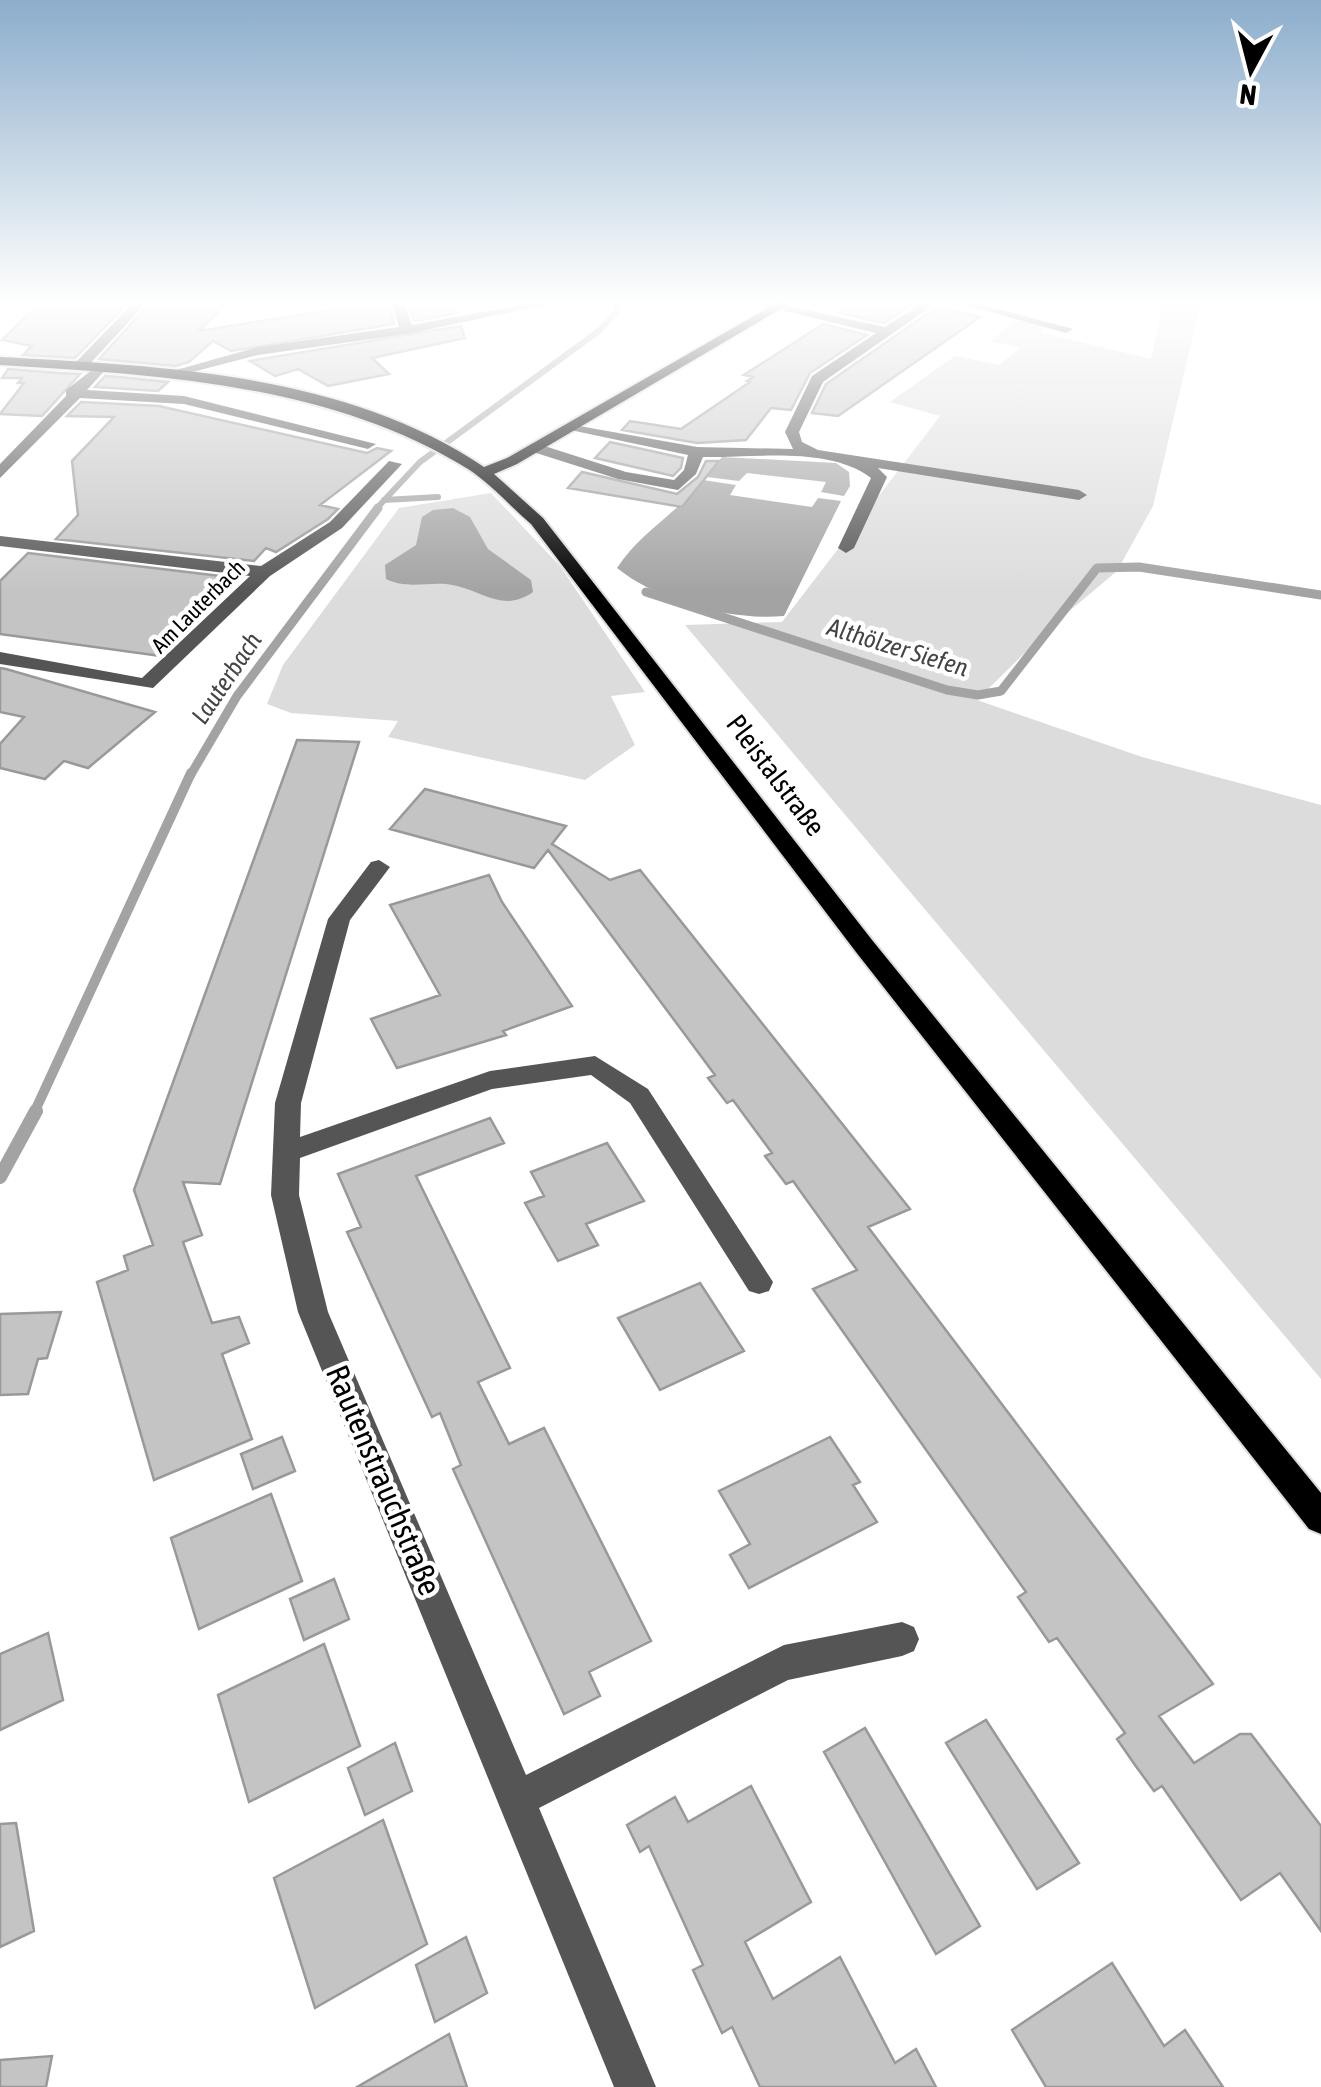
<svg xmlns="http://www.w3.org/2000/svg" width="1321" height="2087" font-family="'Asap Condensed',sans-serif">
<rect width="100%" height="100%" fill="#fff"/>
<path fill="#dcdcdc" d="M1164,301h37l-48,205 -36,65 -63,53 -77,76 165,57 179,48v574l-636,-754 97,-3 158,-206 -50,-14 65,-46 44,9 21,-17 -29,-7 25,-21 27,6 -1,7 109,26z
M491,493l69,73 85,126 -34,4 24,49 -50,35 -197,-43 10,-16 -107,-8 -24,-9 16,-39 116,-157z"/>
<path fill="#a3a3a3" d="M722,457l114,6 13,9 1,14 -6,10 -23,-4 5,-10 -79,-9 -8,8 -32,-4z
M703,480l33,5 -6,10 82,12 6,-9 23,3 -57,115c-53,5 -126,-15 -167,-48 24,-37 60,-54 86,-88z
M453,508l17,9 18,32 43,31 2,12c-28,20 -48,1 -76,-6 -24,-7 -47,5 -71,-7l-1,-14 31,-20 6,-28 11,-7z"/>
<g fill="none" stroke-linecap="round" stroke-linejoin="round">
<path stroke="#a3a3a3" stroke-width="6" d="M384,500l54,-3
M375,510l45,-48 180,-132 16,-18 2,-11"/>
<path stroke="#a3a3a3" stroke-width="9" d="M646,592l301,98 31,5 23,-4 96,-123 42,-1 182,28
M190,776l47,-80 141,-188"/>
<path stroke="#a3a3a3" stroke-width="10" d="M34,1113l157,-340"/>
<path stroke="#a3a3a3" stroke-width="14" d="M0,1177l36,-66"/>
</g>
<path fill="#c4c4c4" stroke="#999" stroke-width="2.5" d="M73,301h57l-55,57 -52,-3 9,-9 -30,-6 38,-37z
M152,301l73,4 -26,26 162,-26 -4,-4h31l6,23 -163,27 -18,-10 -24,21 -13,4 -77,-7z
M407,301h43l7,12 -43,8z
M859,301h49l8,1 -32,21 -45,-10z
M937,307l43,10 -142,99 -26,-3 14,-29z
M823,324l44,11 -57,38 -19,37 -20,-2 -25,32 -49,3 -75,-13 8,-9 51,8 69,-47 -3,-1 6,-4 -9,-2z
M461,326l4,12 -93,20 17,16 -61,12 -30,-17 -23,7 -25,-15z
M8,369l52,4 20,1 -38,42 -42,-2 24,-31h-6l4,-5h-20z
M105,376l15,1 48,5 -10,9 -63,-4z
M81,402l78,4 208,47 10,-5 14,3 -71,54 18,4 -10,10 -52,33 -10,-4 -12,13 -198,-22 22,-24 -6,-54 42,-44 -47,-1z
M610,442l73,16 -2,10 -8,8 -78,-18z
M706,461h13l-37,46 -114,-19 14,-16 95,22 21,-17z
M28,553l209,25 -77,78 -160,-22v-53z
M0,668l6,1 149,43 -67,56 -24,-7 -19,18 -45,-11v-24l24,-27 -24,-5z
M297,740l62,2 -139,442 -37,-2 19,53 -19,7 29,81 27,-6 10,26 -27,11 30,85 -98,41 -57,-198 31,-12 -4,-14 29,-11 -19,-55z
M425,789l141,37 -14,18 58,36 30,-10 270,339 -42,18 345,457 -54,32 35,47 46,-29h11l70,92v105l-41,-58 -39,27 -79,-114 -8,5 -19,-26 -18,-26 8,-6 -68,-95 -8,4 -31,-45 8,-5 -213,-303 44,-19 -64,-89 -7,3 -21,-28 7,-3 -39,-53 -6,3 -19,-25 7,-3 -167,-225 -14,18 -144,-39z
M489,875l13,27 70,104 -69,25 3,4 -109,33 -26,-49 69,-24 -50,-90z
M490,1118l14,25 -88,33 94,192 -32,14 31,62 35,-16 107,213 -62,31 11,24 -36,18 -111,-245 8,-4 -21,-52 -8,4 -85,-185 14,-5 -23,-53z
M607,1143l37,58 -58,23 12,21 -40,16 -33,-58 19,-7 -13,-24z
M700,1283l44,68 -84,39 -42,-72z
M61,1312l-14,46 -9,1 -10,35 -28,1v-81z
M282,1437l13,34 -42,18 -12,-35z
M830,1437l30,45 -7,3 24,37 -128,66 -19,-33 20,-11 -31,-53z
M271,1494l31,87 -103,48 -28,-91z
M334,1579l15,40 -45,21 -14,-41z
M48,1633l15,67 -63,30v-76z
M324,1644l36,102 -111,56 -31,-107z
M986,1720l93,143 -42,26 -91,-146z
M865,1728l115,198 -44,28 -112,-202z
M395,1743l17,48 -47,24 -17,-47z
M751,1786l60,116 -66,40 28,57 67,-42 55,106 21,-14 20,38h-176l-28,-60 -10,6 -29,-63 10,-5 -54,-119 -9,6 -13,-27 48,-28 13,25z
M383,1820l44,124 -112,64 -41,-130z
M16,1823l18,108 -34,16v-123z
M466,1937l21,56 -52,29 -19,-57z
M1112,1963l52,83 21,-16 38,57h-177l-34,-57z
M449,2034l18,53h-110z
M52,2056l-6,31h-46v-27z"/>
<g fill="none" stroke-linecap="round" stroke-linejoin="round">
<defs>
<path id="major" d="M780,301h14l-277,163 -23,10 49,44 329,422 449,553v41l-12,-5 -453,-577 -325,-428c-21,-18 -40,-40 -63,-55 -140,-86 -309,-94 -468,-104v-8c162,9 345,16 484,110l23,-9z"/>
</defs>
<use href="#major" stroke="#dbdbdb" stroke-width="4"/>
<path fill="#555" fill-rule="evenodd" d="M135,301h13l-62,67h-10v-6z
M391,301h12l9,24 129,-24h23l-157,33 -149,21 -89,23 -7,-4 96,-27 141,-20z
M743,301h21l121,26 40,-26h14l-116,81 -24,50 3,10 16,8 261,40 8,5 -8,5 -201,-32 9,9 -33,71 -8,5 -8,-5 33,-70c-42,-32 -116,-20 -168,-21l-7,17 -18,16 -60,-11 -88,-28v-6l5,-2 91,29 48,8 10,-10 4,-15 -127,-27 7,-4 129,23 96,2 -8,-17 27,-56 64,-43z
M949,301h19l105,28 -7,4z
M101,363l7,4 -21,23 97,6 192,48 -8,5 -184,-45 -104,-6 -80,80v-14l66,-68v-6z
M389,461l13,3 -60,64 -72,48 -117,112 -153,-24v-12l142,26 108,-102 -250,-30v-10l261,30 69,-44z
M379,860l11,7 -40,53 -49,183 -1,34 190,-66 105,-15 53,33 125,193 -4,9 -10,3 -10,-3 -119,-188 -39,-28 -99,14 -192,69 -1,37 29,117 198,463 258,-130 118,-23 12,5 5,12 -5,12 -12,5 -114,24 -249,128 117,279h-42l-316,-775 -27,-117 4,-92 53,-184 43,-57z"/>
<use href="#major" fill="#000" fill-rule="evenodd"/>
</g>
<linearGradient id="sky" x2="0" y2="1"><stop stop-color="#8cadcc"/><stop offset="0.51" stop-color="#fff"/><stop offset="1" stop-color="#fff" stop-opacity="0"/></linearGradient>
<rect width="1321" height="593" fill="url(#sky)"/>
<g text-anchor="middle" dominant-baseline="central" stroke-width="9" stroke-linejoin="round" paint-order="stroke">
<g font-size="22" fill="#000" stroke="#fff">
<text transform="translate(198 606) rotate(-45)">Am Lauterbach</text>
</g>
<g font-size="25" font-style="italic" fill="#444" stroke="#fff">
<text transform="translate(898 647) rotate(17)">Althölzer Siefen</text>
<text transform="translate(226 678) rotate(-56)">Lauterbach</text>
</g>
<g font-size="28" fill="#000" stroke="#fff">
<text transform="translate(776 775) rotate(53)">Pleistalstraße</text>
</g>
<g font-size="32" fill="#000" stroke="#fff">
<text transform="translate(384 1480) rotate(67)">Rautenstrauchstraße</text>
</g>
</g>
<g transform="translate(1251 70) rotate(187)" stroke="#ffffff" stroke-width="8" paint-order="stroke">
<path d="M0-8L18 38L0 25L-18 38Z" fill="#000000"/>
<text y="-15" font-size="28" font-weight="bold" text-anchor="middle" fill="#000000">N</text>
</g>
</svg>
